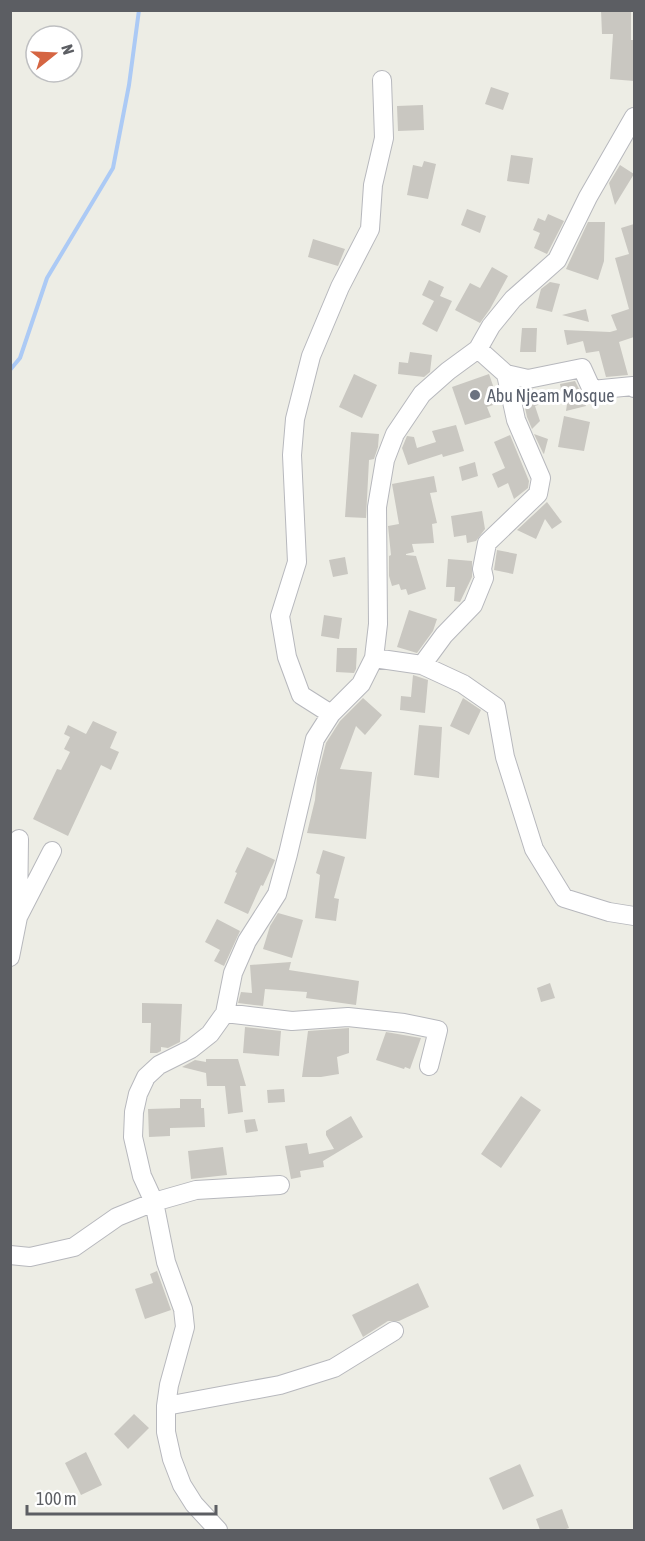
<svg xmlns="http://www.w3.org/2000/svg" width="645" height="1541" font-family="'Asap Condensed',sans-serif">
<rect width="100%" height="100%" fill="#edede5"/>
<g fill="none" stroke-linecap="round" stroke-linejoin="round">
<path stroke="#accaf5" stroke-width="4" d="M10,370l10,-12 27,-80 66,-110 16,-83 10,-75"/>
</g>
<path fill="#c9c7c1" d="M601,10h30v30h3v41l-24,-2 3,-45h-11z
M491,87l18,6 -6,17 -18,-6z
M423,105l1,25 -26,1 -1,-25z
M511,155l22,3 -4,26 -22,-3z
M424,161l12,3 -8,35 -21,-4 6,-30 9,2z
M620,165l14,9 -19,31 -6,-22z
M467,209l19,7 -6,17 -19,-8z
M548,214l16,7 -17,33 -13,-6 6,-15 -7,-3 5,-12 7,3z
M588,222h17l-1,39 -6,19 -32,-11z
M634,224v113l-15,5 9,33 -22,2 -7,-26 -13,2 -3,-12 -16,4 -3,-15 46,2 7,-2 -6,-15 18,-6 -14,-51 14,-4 -8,-26z
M313,239l32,10 -7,17 -30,-9z
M492,267l16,9 -18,33 -10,14 -25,-13 15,-27 10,5z
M429,280l15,7 -4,9 12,5 -15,31 -15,-8 12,-23 -12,-6z
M550,282l10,2 -8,28 -16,-4 5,-19z
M586,309l3,13 -27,-7z
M522,328h15l-1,24h-16z
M410,352l22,3 -2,17 -6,5 -26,-3 1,-12 9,1z
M354,374l23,11 -15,33 -23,-11z
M489,374l10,29 -12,4 4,10 -26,8 -13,-38z
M575,381l8,16 3,9 -20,5 1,-7 -4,-4 -3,-16z
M521,389h12l5,16 -3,1 5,15 -8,8 -5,-12z
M564,416l26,6 -6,29 -26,-4z
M456,425l8,26 -21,6 -1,-3 -34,11 -6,-17 5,-12 7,1 3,11 19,-6 -4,-11z
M351,432l28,2 -1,13 -4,12 -5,1 -3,58 -21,-1z
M534,434l14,5 -4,15 -1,-1z
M510,435l19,46 -1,7 -14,11 -6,-16 -10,5 -6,-14 13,-6 -11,-26z
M475,462l3,14 -16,5 -3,-14z
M434,476l3,16 -7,1 7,30 -5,1 2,19 -22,1 2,8 -8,2v1l10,1 10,33 -18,6 -2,-6 -5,1 -2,-6 -7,2 -3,-10v-20l2,-1 -3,-29 11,-2 -7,-40z
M547,502l15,20 -10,7 -7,-10 -9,20 -19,-9z
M482,511l3,18 -9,12 -9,2 -1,-8 -12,2 -3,-21z
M497,550l20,4 -4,20 -19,-4z
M345,557l3,17 -15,3 -4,-17z
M448,559l24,2v16l-12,25 -6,-1 1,-14h-9z
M409,610l28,9 -4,12 -16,22 -20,-6z
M324,615l18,3 -3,21 -18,-3z
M337,648h20l-1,21 -2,4 -18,-1z
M413,675l15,5 -3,33 -25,-3 1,-14 10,1z
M363,698l19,17 -17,20 -9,-9 -16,43 32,3 -6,67 -59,-6 8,-33 2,-22 9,-35 14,-22z
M463,698l18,12 -12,25 -19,-9z
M93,721l24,11 -7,16 9,4 -8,18 -10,-5 -33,71 -35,-17 24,-50 4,1 9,-18 -6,-3 6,-12 -6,-3 4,-9 18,9z
M419,725l23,2 -3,51 -25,-3z
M247,847l28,13 -12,26 -2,-1 -13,29 -24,-11 13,-30 -2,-1z
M323,850l22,7 -11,41 5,1 -3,22 -21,-3 5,-43 -4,-2z
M278,913l25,7 -11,38 -29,-9 7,-23z
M217,919l23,12 -16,35 -10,-5 6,-11 -15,-8z
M291,962l-2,8 70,11 -3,24 -50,-7 1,-6 -42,-3 -2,17 -25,-3 3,-11 11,1 -2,-28z
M550,983l5,15 -14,4 -4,-14z
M142,1003l40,1 -2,38 -12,6 -7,-1v4l-4,2h-7l1,-30h-9z
M245,1027l36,4 -2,25 -36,-3z
M349,1028v25l-12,4 2,17 -18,3h-19l6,-46z
M386,1032l35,6 -11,31 -5,-2 -1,2 -28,-9z
M206,1059h32l8,27h-6l3,26 -15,2 -3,-28h-18l-1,-13 -24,-6 13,-7 11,2z
M284,1089l1,13 -17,1 -1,-13z
M521,1096l20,14 -40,58 -20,-14z
M180,1099h21v9h3l1,19 -35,1v8l-21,1 -1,-28 32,-1z
M351,1116l12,21 -40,24 1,6 -24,4 1,6 -10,2 -6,-33 22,-3 2,11 25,-5 -8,-14v-4z
M255,1119l3,12 -12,2 -2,-13z
M223,1147l4,28 -36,4 -3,-28z
M157,1271l14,39 -26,9 -10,-30 18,-6 -3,-9z
M418,1283l11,24 -30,14h-11l-25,16 -11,-22z
M134,1414l15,14 -21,21 -14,-15z
M86,1452l16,33 -21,10 -16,-32z
M520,1464l14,32 -31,14 -14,-32z
M562,1509l7,19 -6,2h-23l-4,-11z"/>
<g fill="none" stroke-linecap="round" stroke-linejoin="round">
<defs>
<path id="minor" d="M478,349l28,25 22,5 54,-11 10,22 41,-4 1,2
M374,658l48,7 41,19 33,23 9,50 29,92 30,49 45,14 25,4
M422,665l22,-30 29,-30 11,-27 -2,-9 5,-26 51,-49 3,-16 -25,-58 -10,-46
M331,714l-30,-19 -14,-38 -7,-41 17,-54 -5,-107 3,-36 16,-63 29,-69 30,-58 3,-44 11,-47 -2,-58
M18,913l1,-74
M10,957l8,-40 34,-66
M225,1013l67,8 56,-4 56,6 34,7 -9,36
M10,1255l20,2 44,-10 43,-30 37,-15 42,-12 84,-5
M166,1406l114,-21 54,-17 60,-37
M218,1530l-24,-26 -12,-19 -10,-26 -6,-27v-26l3,-21 16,-58 -2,-18 -17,-47 -12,-60 -12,-26 -9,-39 1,-25 4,-18 8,-17 13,-12 32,-16 19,-15 15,-21 8,-40 14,-32 30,-47 11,-40 27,-115 16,-25 30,-30 13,-26 4,-34 -1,-117 8,-47 10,-26 27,-40 26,-23 30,-22 13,-23 22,-27 44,-39 31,-63 46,-80"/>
</defs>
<use href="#minor" stroke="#b7b8bd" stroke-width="20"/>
<use href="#minor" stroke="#fff" stroke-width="18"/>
</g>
<circle fill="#6b7280" stroke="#fff" stroke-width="2" cx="475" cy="395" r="6"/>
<g text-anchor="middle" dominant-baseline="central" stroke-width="6" stroke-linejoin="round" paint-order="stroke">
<g font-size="18" fill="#5b616d" stroke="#fff" text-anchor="start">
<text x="487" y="395">Abu Njeam Mosque</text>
</g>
</g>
<rect width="645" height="1541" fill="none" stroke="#5c5e63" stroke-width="24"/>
<g transform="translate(54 54) rotate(72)"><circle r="28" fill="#ffffff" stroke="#bebfc1" stroke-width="1.5"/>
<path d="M0-4.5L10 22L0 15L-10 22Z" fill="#d56542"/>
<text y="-9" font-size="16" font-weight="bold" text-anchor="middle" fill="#5c5e63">N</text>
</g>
<path d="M27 1505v9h189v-9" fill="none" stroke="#5c5e63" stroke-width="3"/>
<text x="36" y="1505" font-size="18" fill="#5c5e63" stroke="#ffffff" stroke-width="4.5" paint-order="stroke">100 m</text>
</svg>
